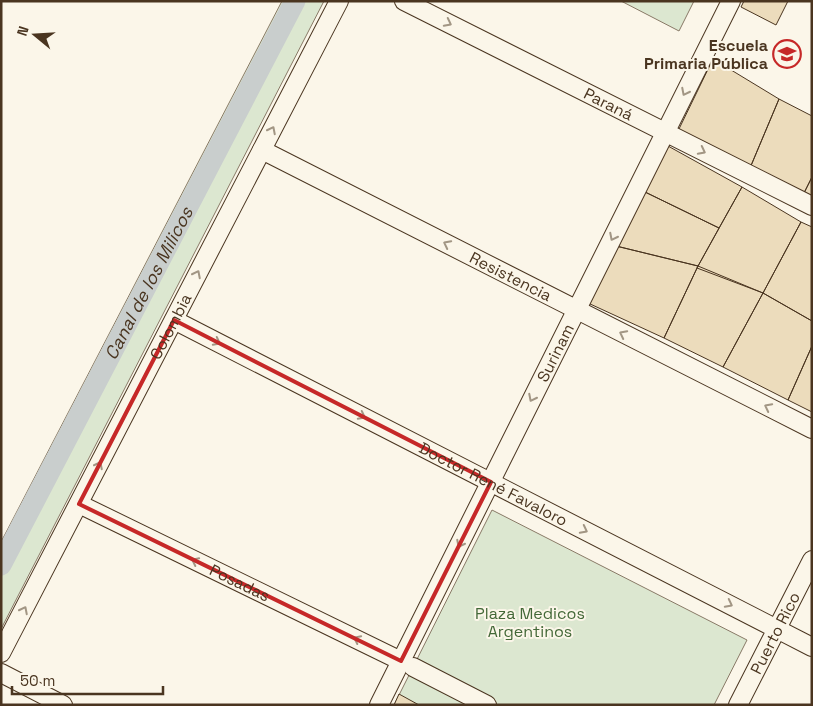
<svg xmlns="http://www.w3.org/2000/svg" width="813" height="706" font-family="'Space Grotesk',sans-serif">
<rect width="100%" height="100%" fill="#fbf6e9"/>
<path fill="#dce7d0" stroke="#887966" d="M282,1h42l-323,628v-87z
M621,1h73l-15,30z
M492,510l255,130 -33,65h-320z"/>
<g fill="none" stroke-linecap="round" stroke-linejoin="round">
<path stroke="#c9cecd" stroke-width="21" id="s1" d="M1,565l294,-564"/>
</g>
<path fill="#ecdcbc" stroke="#4a3520" d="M744,1h44l-12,24 -35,-18z
M713,59l66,40 -29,69 -72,-37z
M779,99l33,17v61l-8,16 -54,-25z
M668,146l74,41 -23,41 -74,-36z
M812,177v19l-8,-3z
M742,187l59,35 -38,71 -66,-25z
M645,192l74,36 -21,38 -82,-20z
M801,222l11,5v94l-49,-28z
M616,246l82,20 -34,72 -76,-35z
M698,266l65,27 -40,74 -59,-29z
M763,293l49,28v25l-24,54 -65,-33z
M812,346v66l-24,-12z
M399,694l20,11h-25z"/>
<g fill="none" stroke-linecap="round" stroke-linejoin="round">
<defs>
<g id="street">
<path id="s2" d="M404,1l408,205"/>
<path id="s3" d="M262,150l550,279"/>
<path id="s4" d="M174,320l638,327"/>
<path id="s5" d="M79,504l322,157"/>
<path id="s6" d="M1,653l338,-652"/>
<path d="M413,667l74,38"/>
<path d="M1,673l62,32"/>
<path id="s7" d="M379,705l352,-704"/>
<path id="s8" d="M738,705l74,-145"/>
</g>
</defs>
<use href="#street" stroke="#4a3520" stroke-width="20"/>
<use href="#street" stroke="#fbf6e9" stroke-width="18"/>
</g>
<defs><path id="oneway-chevron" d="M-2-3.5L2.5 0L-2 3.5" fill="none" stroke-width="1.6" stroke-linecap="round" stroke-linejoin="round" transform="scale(1.25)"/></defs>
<g stroke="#a29684">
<use href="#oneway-chevron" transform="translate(448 23) rotate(27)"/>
<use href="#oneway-chevron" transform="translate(685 92) rotate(117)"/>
<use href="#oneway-chevron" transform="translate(272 130) rotate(-63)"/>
<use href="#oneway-chevron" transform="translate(702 151) rotate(27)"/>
<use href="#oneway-chevron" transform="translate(613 237) rotate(117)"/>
<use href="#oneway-chevron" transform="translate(447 244) rotate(-153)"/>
<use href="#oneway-chevron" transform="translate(197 274) rotate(-63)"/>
<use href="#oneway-chevron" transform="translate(623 334) rotate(-153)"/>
<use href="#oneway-chevron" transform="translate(217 342) rotate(27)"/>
<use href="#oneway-chevron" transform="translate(532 398) rotate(117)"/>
<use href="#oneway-chevron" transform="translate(768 407) rotate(-153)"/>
<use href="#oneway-chevron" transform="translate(362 416) rotate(27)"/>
<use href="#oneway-chevron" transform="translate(99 465) rotate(-63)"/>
<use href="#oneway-chevron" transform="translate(584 530) rotate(27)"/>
<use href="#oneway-chevron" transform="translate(460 544) rotate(117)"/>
<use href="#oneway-chevron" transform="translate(195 561) rotate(-154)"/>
<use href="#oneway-chevron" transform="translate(729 604) rotate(27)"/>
<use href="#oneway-chevron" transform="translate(24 610) rotate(-63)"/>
<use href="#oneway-chevron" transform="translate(357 639) rotate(-154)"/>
</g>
<path fill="none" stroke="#c62828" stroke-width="4" stroke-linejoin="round" d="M174,320l317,162 -90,179 -322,-157z"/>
<defs>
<symbol id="school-ring" viewBox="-11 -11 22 22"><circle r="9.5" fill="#fbf6e9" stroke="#c62828" stroke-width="1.5"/><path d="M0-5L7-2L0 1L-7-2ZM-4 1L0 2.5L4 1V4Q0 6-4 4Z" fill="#c62828"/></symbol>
</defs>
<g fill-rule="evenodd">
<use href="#school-ring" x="771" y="38" width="32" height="32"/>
</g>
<g text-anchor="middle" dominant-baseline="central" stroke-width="4" stroke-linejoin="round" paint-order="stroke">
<g font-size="16" font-weight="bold" fill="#4a3520" stroke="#fbf6e9" text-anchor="end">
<text x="768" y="45">Escuela<tspan x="768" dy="18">Primaria Pública</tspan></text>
</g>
<g font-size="16" fill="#4a3520" stroke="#fbf6e9">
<text stroke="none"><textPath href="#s2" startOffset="229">Paraná</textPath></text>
<text stroke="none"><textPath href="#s3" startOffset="279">Resistencia</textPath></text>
<text stroke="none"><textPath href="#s6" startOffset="368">Colombia</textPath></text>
<text stroke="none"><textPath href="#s7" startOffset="394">Surinam</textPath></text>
<text stroke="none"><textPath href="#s4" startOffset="359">Doctor René Favaloro</textPath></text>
<text stroke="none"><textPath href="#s5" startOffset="179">Posadas</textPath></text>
<text stroke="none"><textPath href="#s8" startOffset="81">Puerto Rico</textPath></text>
</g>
<g font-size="16" fill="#436837" stroke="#fbf6e9">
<text x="530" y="613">Plaza Medicos<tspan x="530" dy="18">Argentinos</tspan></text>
</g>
<g font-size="18" font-style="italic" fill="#4a3520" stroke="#fbf6e9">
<text stroke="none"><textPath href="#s1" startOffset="318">Canal de los Milicos</textPath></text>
</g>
</g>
<rect width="813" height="706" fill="none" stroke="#4a3520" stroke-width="5"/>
<g transform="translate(35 35) rotate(288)" stroke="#fbf6e9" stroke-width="4" paint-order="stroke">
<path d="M0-4L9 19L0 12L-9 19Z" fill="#4a3520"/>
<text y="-8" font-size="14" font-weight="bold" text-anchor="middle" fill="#4a3520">N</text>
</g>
<path d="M12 686v8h151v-8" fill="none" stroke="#4a3520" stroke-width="2.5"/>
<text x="20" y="686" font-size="15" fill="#4a3520" stroke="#fbf6e9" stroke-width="4" paint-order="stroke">50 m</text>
</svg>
